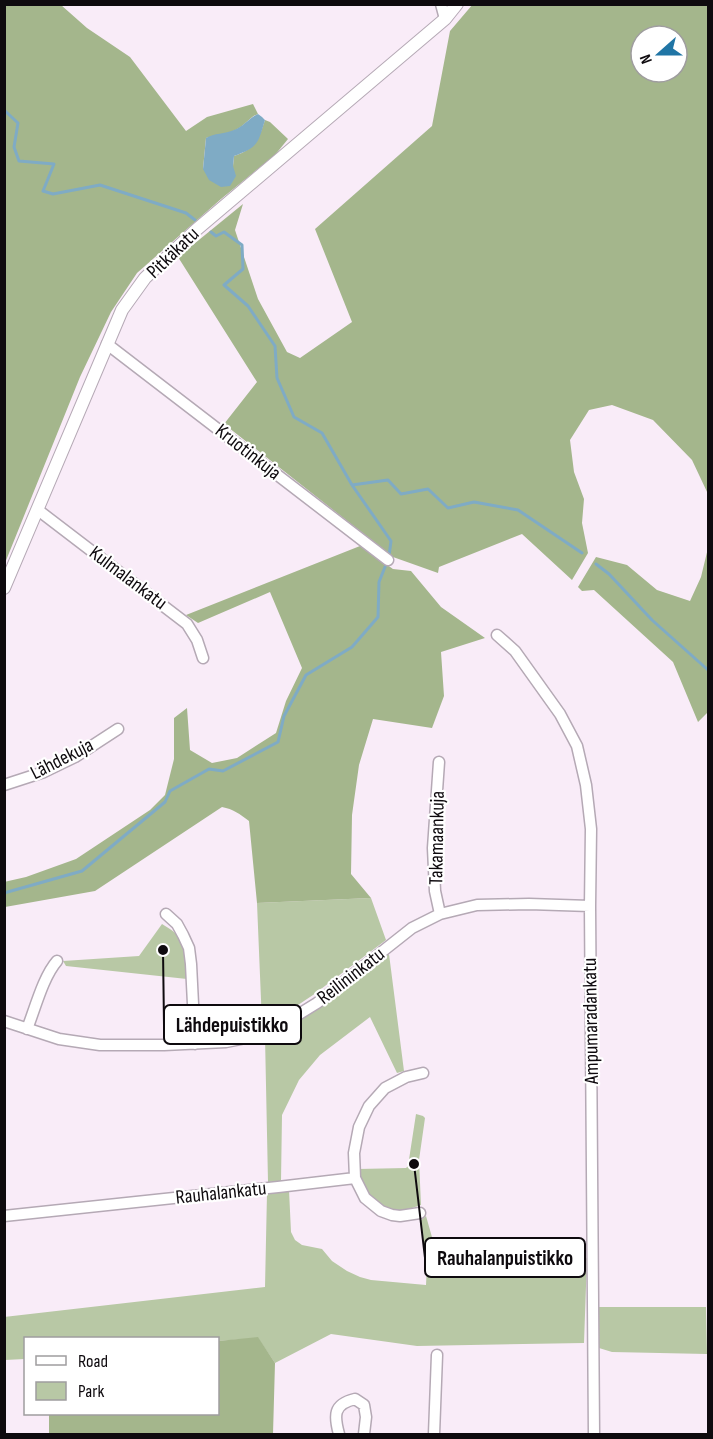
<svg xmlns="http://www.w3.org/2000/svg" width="713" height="1439" font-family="'Sofia Sans Condensed',sans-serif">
<rect width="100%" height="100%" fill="#f9ecf8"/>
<path fill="#b8c8a5" d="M371,898l15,42 -73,55 -27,18 -24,11 -5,-121z
M162,924c4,3 9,5 12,8 12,11 11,32 13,47l-121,-13 -3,-5 76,-5z
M389,954l15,117 -7,2 -27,-56 -50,38 -21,25 -17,35 -1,66 -13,1 -3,-145c47,-18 85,-53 124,-83z
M416,1114l7,2 2,2 -6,42 2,45c-9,3 -18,7 -28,6 -19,-2 -31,-25 -35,-42l48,-1 2,-2z
M289,1190l2,42 4,8 7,5 20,4 10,12 15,10 13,6 11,3 55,5 1,-20 -7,-44 6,-5 15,53 146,-11 -3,85 -167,3 -86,-12 -56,29 -17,-25 -40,3v-3h-192l-1,21 -20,1 -1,-43 261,-30 2,-94z
M599,1307h107l1,47 -95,-2 -13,-4z"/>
<path fill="#a4b68c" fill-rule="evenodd" d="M473,4l235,1v489l-16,-34 -39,-40 -41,-15 -23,5 -19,30 4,32 10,27 -2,24 6,30 -16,27 -50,-46 -83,33 -1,6 -45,-16 -169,-133 33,-42 -79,-125 65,-53 -8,26 23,69 29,53 13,6 52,-36 -37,-93 117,-103 18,-95zM641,36h36v36h-36z
M5,5h56l26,23 43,29 56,74 21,-14 46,-13 5,10c-8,3 -12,10 -19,14 -9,6 -23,7 -33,10l-3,31 30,-3 1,-10c22,-8 24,-15 31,-36l5,2 18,17 -13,16 -54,44 -84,74 -26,39 -31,65 -75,186z
M360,546l33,23 18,2 30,36 44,31 -44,14 3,44 -12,32 -59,-9 -14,46 -7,50 -1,59 20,24 -114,5 -8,-82c-9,-7 -16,-12 -27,-14l-127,84 -90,16 -1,-25 22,-5 50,-18 74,-49 15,-15 9,-36v-41l13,-10 3,42 22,13 25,-5 39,-25 10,-32 16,-33 -32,-76 -72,31 -12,-8z
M708,548v164l-10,10 -25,-60 -79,-72 -12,1 -4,-4 18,-30 31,8 30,25 33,11 11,-24z
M258,1337l17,26 -2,71h-224v-20h169v-73z"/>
<path fill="#7fabc5" d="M258,114l4,3 3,3c-7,24 -7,27 -31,36l-1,10 3,10 -6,10 -9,1 -12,-7 -6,-11 3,-31c8,-5 19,-4 28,-8 9,-3 15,-12 24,-16z"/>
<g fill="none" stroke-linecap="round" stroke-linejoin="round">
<path stroke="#7fabc5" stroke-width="3" d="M4,110l14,13 -4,24 5,14 35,3 -11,27 10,3 47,-9 86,28 9,7
M211,232l5,4 8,-4 18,13 1,24 -19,16 24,21 27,40 2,32 17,39 28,16 30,52 36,-5 13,14 27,-5 20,19 26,-6 44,8 64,43
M352,485l39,56 -2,15
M596,564l13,10 43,46 56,50
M4,893l78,-22 83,-69 5,-11 39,-22 14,2 55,-29 6,-26 22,-41 46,-28 26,-30 1,-35 8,-20"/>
<defs>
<path id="minor" d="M441,4l4,15
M107,344l281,216
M38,510l149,114 10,16 6,18
M497,635l18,16 45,63 17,32 9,39 5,44 -1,77 4,528
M439,762l-6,86 2,43 5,23
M4,785l40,-13 31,-15 43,-28
M166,914l11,10 6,11 6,13 2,16 4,80
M4,1021l55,18 41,6h64l62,-3 25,-5 32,-13 34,-21 95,-75 28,-14 37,-9 52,-1 61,2
M27,1029c8,-20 16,-52 30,-68
M420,1213l-20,3 -8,-1 -11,-4 -16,-13 -10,-20 -1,-25 5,-26 10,-21 16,-18 21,-11 17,-4
M4,1216l274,-29 77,-9
M339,1434c-5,-18 -6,-30 16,-35l9,6 2,12 -2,17
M434,1434l3,-79"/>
<path id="tertiary" d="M4,588l118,-278 23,-32 51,-48 249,-211 12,-15"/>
</defs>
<use href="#minor" stroke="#b5a9b5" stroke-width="13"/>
<use href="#tertiary" stroke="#b5a9b5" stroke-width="14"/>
<use href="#minor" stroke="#fff" stroke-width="10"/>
<use href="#tertiary" stroke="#fff" stroke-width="12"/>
</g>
<g text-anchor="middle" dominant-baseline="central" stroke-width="4.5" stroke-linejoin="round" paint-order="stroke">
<g font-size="20" fill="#0e0a0e" stroke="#fff">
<text transform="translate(173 253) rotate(-44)">Pitkäkatu</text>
<text transform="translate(248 452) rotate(38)">Kruotinkuja</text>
<text transform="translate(128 578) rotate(37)">Kulmalankatu</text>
<text transform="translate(62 759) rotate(-27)">Lähdekuja</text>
<text transform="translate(437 838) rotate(-89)">Takamaankuja</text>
<text transform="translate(351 976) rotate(-38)">Reilininkatu</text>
<text transform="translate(591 1021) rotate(-91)">Ampumaradankatu</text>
<text transform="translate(221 1193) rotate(-6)">Rauhalankatu</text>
</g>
</g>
<path fill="none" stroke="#0e0a0e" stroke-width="2" d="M163 950L164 1025M414 1164L425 1258"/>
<g fill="#0e0a0e" stroke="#fff" stroke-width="2">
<circle cx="163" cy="950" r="6"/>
<circle cx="414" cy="1164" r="6"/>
</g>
<g fill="#fff" stroke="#0e0a0e" stroke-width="2">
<rect x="164" y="1005" width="137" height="39" rx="6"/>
<rect x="425" y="1238" width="160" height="39" rx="6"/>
</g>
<g font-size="21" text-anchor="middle" font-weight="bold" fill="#0e0a0e">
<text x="232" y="1032">Lähdepuistikko</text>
<text x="505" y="1265">Rauhalanpuistikko</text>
</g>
<rect width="713" height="1439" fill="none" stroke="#0e0a0e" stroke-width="12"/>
<rect x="24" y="1337" width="195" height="78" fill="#ffffff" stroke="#9f9d9f" stroke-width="1.5"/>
<rect x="36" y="1356" width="30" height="9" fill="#ffffff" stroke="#9f9d9f" stroke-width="1.5"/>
<text x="78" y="1367" font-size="18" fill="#0e0a0e">Road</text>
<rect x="36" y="1382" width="30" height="18" fill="#b8c8a5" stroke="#9f9d9f" stroke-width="1.5"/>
<text x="78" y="1397" font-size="18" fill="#0e0a0e">Park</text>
<g transform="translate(659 54) rotate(249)"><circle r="28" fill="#ffffff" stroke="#9f9d9f" stroke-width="1.5"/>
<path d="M0-4.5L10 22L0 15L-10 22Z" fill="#2075a5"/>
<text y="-9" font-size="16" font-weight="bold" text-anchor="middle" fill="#0e0a0e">N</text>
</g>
</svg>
